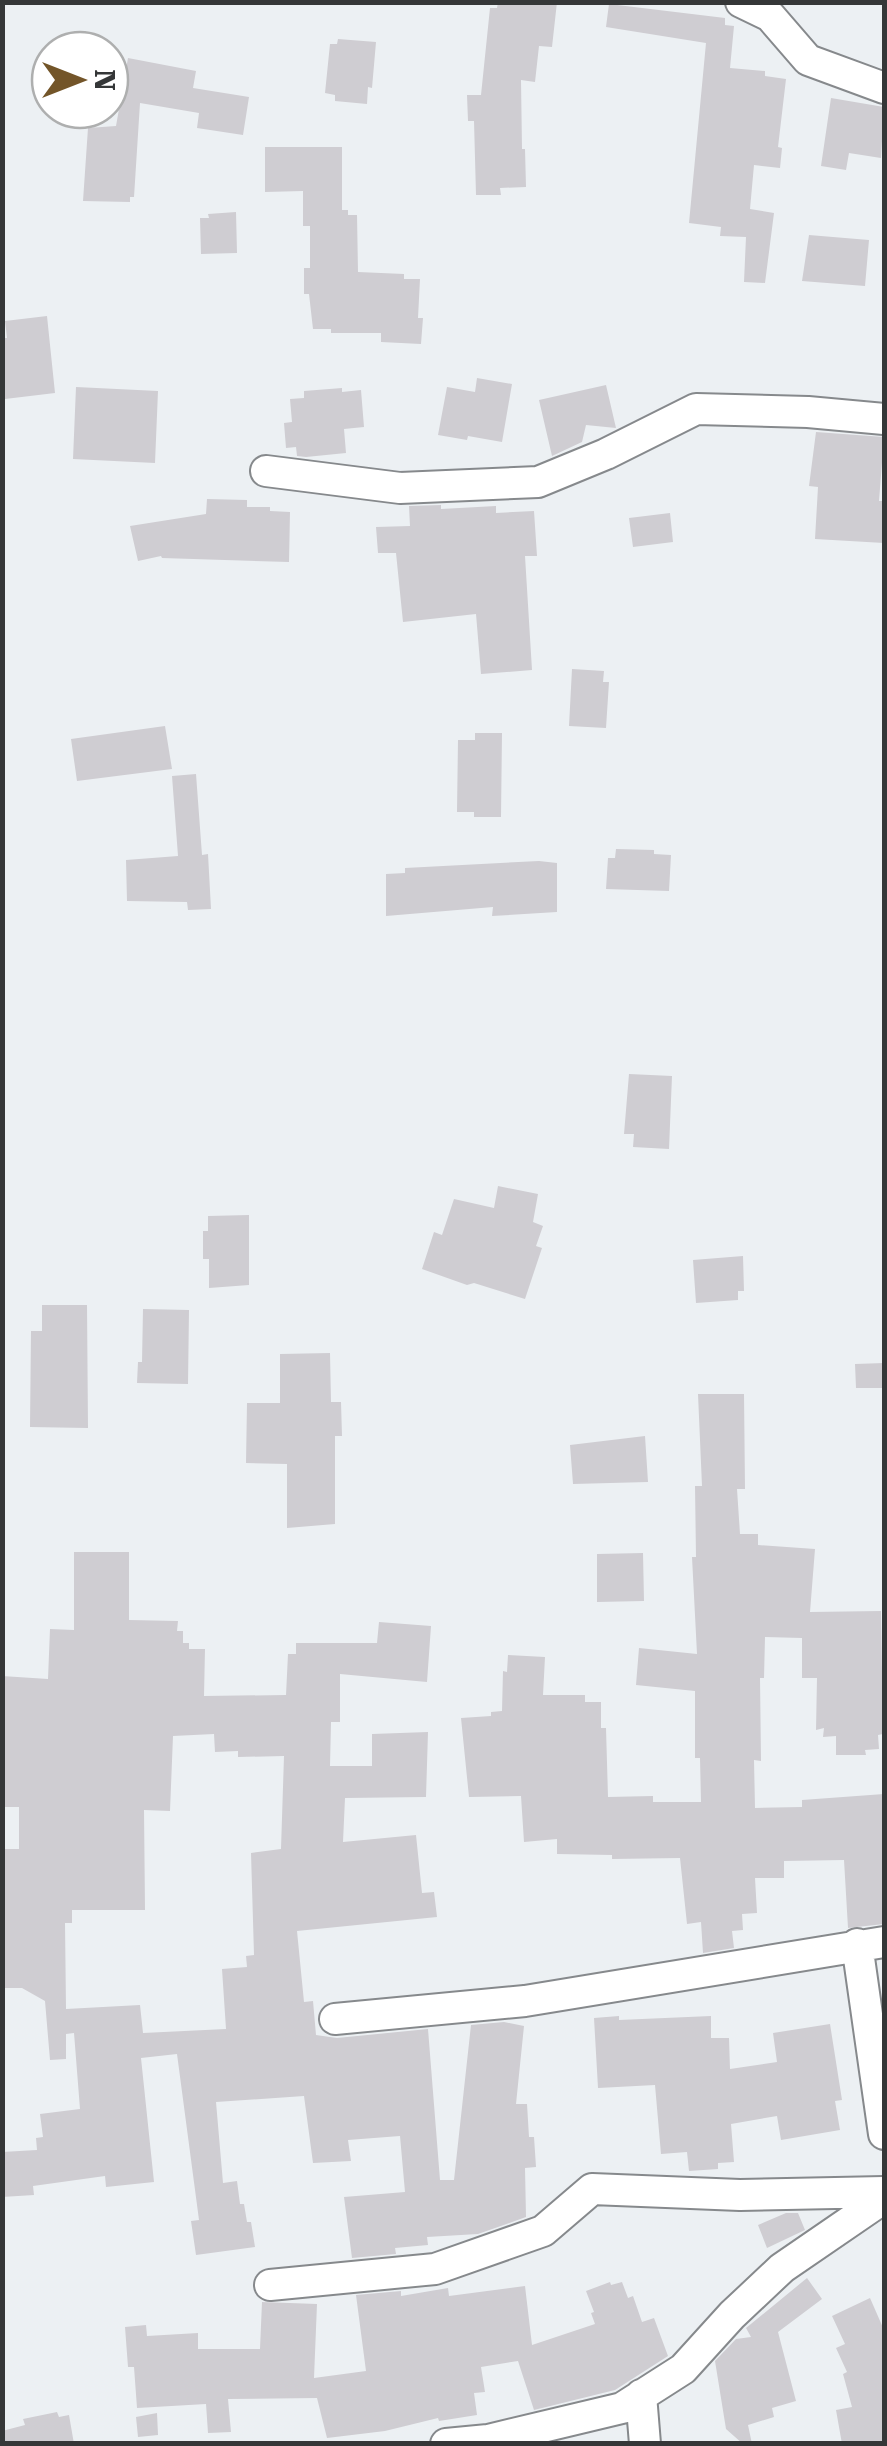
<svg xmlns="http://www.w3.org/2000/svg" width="887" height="2446" font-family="'Roboto Serif',serif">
<rect width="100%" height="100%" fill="#ecf0f3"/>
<path fill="#cfcdd2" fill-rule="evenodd" d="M498,2h59l-5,45 -13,-1 -4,36 -14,-2 1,69h3l1,38 -26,1 1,7h-25l-2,-74h-6l-1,-26h14l9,-87h7z
M609,4l116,14v7l9,1 -4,42 35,3v5l21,3 -8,68 4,1 -2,20 -26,-3 -4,44 24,4 -9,70 -21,-1 2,-45 -26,-1 1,-9 -32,-4 17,-180 -100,-16z
M338,39l38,3 -4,46 -4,-1 -1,17 -32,-3v-6l-10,-2 5,-49h7z
M128,58l68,13 -3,17 56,9 -6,38 -46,-7 2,-15 -59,-10 -6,94h-4v5l-47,-1 5,-73 28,-2z
M831,98l53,9 -3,51 -32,-5 -3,17 -25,-4z
M265,147h77v63h6v5h9l1,57 46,2v5h16l-2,39h5l-2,26 -40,-2v-9h-50v-4h-18l-4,-35h-5v-26h6v-42h-7v-35l-38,1z
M236,212l1,41 -36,1 -1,-36h9l-1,-4z
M809,235l60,5 -4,46 -63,-5z
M47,316l8,77 -50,6 -3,-25v-36h5l-2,-17z
M477,378l35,6 -10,58 -34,-6 -1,4 -29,-5 9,-48 28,5z
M606,385l10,43 -30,-3 -4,17 -30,14 -13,-56z
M76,387l82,4 -3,72 -82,-4z
M342,388v4l19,-2 3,37 -20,2 2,24 -40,4 -9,-1 -1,-9 -10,1 -2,-25 8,-1 -2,-23 14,-1v-7z
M816,432l68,5 -5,64h5v42l-69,-4 3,-52 -9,-1z
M207,499l40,1v7h23v4l20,1 -1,50 -127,-4 -1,-2 -23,5 -8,-35 76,-12z
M441,505v4l55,-3v7l38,-2 3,45h-12l7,114 -51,4 -5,-60 -73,8 -7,-69h-18l-2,-26 34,-1 -1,-20z
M670,513l3,29 -40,5 -4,-29z
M572,669l32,2 -1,11h6l-3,46 -37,-2z
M165,726l7,43 -95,12 -6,-42z
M475,733h27l-1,84h-27v-5h-17l1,-72h17z
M196,774l6,81 6,-1 3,55 -23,1 -1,-8 -60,-1 -1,-41 52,-4 -6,-80z
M616,849l38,1v4l17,1 -2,36 -63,-2 2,-31h7z
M539,861l18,2v49l-65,4 1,-9 -107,9v-42l19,-1v-5z
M629,1074l43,2 -3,73 -36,-2 1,-13h-10z
M498,1186l40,8 -5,28 10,4 -7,20 6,2 -17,51 -51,-16 -7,2 -45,-16 12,-37 8,3 12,-36 40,9z
M249,1215v70l-40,3v-29h-6v-28h5v-15z
M743,1256l1,35h-6v9l-42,3 -3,-43z
M42,1305h45l1,123 -58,-1 1,-96h11z
M143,1309l46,1 -1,74 -51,-1 1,-21h4z
M330,1353l1,49h10l1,34h-7v88l-48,4v-64l-41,-1 1,-60h33v-49z
M884,1363v25h-28l-1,-24z
M698,1394h46l1,95h-8l3,45h18v11l57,4 -5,63 71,-1 2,123 -5,1 1,14 -14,1 1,5h-30v-19l-13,1 1,-9 -8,2 1,-52h-15v-40l-37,-1 -1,41h-4l1,83 -7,-1 1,48 47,-1v-7l82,-6v130l-36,4 -4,-68 -60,1v17h-29l2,35 -15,1 1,16 -11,1 2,17 -31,5 -2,-31 -14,2 -7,-66 -68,1v-4l-55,-1v-15l-33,3 -3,-46 -52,1 -8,-79 30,-2v-4l11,-1 1,-40 4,1 1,-17 37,2 -2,38h42v7h16v26h5l2,69 45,-1v6h48l-1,-44h-5v-67l-59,-6 3,-37 58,6 -5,-97h4l-1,-71h7z
M645,1436l3,46 -75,2 -3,-39z
M74,1552h55v68l49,1 -1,10h6v12h6v6h16l-1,47 82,-1 2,-41h8v-11h81l2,-21 52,4 -4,56 -87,-8v48h-9l-1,44h42v-32l56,-2 -2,65 -81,1 -2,44 73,-7 6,58 12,-1 3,25 -140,14 7,71 9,-1 3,34 21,3 91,-9 12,151h14l17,-155 33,-3 20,4 -8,78h11l2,33h5l2,30 -11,1 1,49 -48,17 -51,3 1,8 -33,3 1,6 -44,4 -8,-61 61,-5 -5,-56 -52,4 3,21 -38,2 -9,-67 -88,6 7,81 14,-2 3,23h4l3,18h4l4,25 -59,8 -5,-34 8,-1 -22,-166 -36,4 13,124 -48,5 -1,-11 -72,10 1,9 -32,2v-45l35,-2 -1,-12 7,-1 -3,-23 40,-5 -6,-76 -8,1v25l-16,1 -5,-59 -23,-13h-20v-139h17v-42h-17v-131l46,3 2,-50 24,1zM214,1734l1,18 23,-1v6l46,-1 -3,93 -30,4 3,102 -8,1 1,11 -25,2 4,60 -83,4 -3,-28 -74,4 -1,-86h7v-13h73l-1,-100 26,1 3,-75z
M643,1553l1,48 -47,1v-48z
M619,2016v4l92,-4v22h18l1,31 47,-7 -4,-29 57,-9 12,76 -7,1 5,29 -59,10 -4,-24 -46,8 3,38 -16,1v6l-29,2 -2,-19 -26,2 -6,-69 -57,3 -4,-70z
M786,2213h12l7,17 -38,18 -9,-23z
M807,2278l15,21 -44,33 18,69 -24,7 2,9 -26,8 4,19h-9l-17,-15 -11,-68 21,-22 15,-2 -5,-9z
M610,2282l1,3 11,-3 6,16 5,-2 9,26 12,-4 14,38 -53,34 -81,20 -16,-49 -37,6 4,25 -11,1 3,22 -38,6 -1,-3 -53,13 -58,7 -10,-40 -89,1 3,33 -23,1 -2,-29 -69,4 -3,-41h-6l-3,-40 21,-2 1,11 51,-3v16h62l2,-47 55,2 -3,74 52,-7 -10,-76 45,-4v5l47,-8 1,8 76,-10 7,59 63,-21 -4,-11 3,-1 -8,-21z
M870,2298l14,32v114h-42l-6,-34 16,-3 -9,-33 4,-2 -11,-24 9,-4 -13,-28z
M57,2412l2,5 10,-2 5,29h-72v-13l23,-6 -2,-6z
M157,2413l1,22 -20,2 -2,-20z"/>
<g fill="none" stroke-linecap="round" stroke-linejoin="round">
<defs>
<path id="street" d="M741,2l29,14 38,44 76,28
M266,471l134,17 138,-6 68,-28 90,-45 112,3 76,7
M857,1944l27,190
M335,2019l190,-18 359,-59
M270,2285l165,-16 108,-38 49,-42 148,6 144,-3
M641,2395l4,49
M446,2444l42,-4 134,-32 61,-39 49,-54 50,-47 102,-70"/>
</defs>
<use href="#street" stroke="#86898c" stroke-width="34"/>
<use href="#street" stroke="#fff" stroke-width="30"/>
</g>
<rect width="887" height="2446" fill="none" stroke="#353738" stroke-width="10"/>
<g transform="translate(80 80) rotate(90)"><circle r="48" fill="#ffffff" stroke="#aeafaf" stroke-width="2.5"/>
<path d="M0-8L18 38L0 25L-18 38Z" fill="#735529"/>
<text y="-15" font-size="28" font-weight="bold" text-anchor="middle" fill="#353738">N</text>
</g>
</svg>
